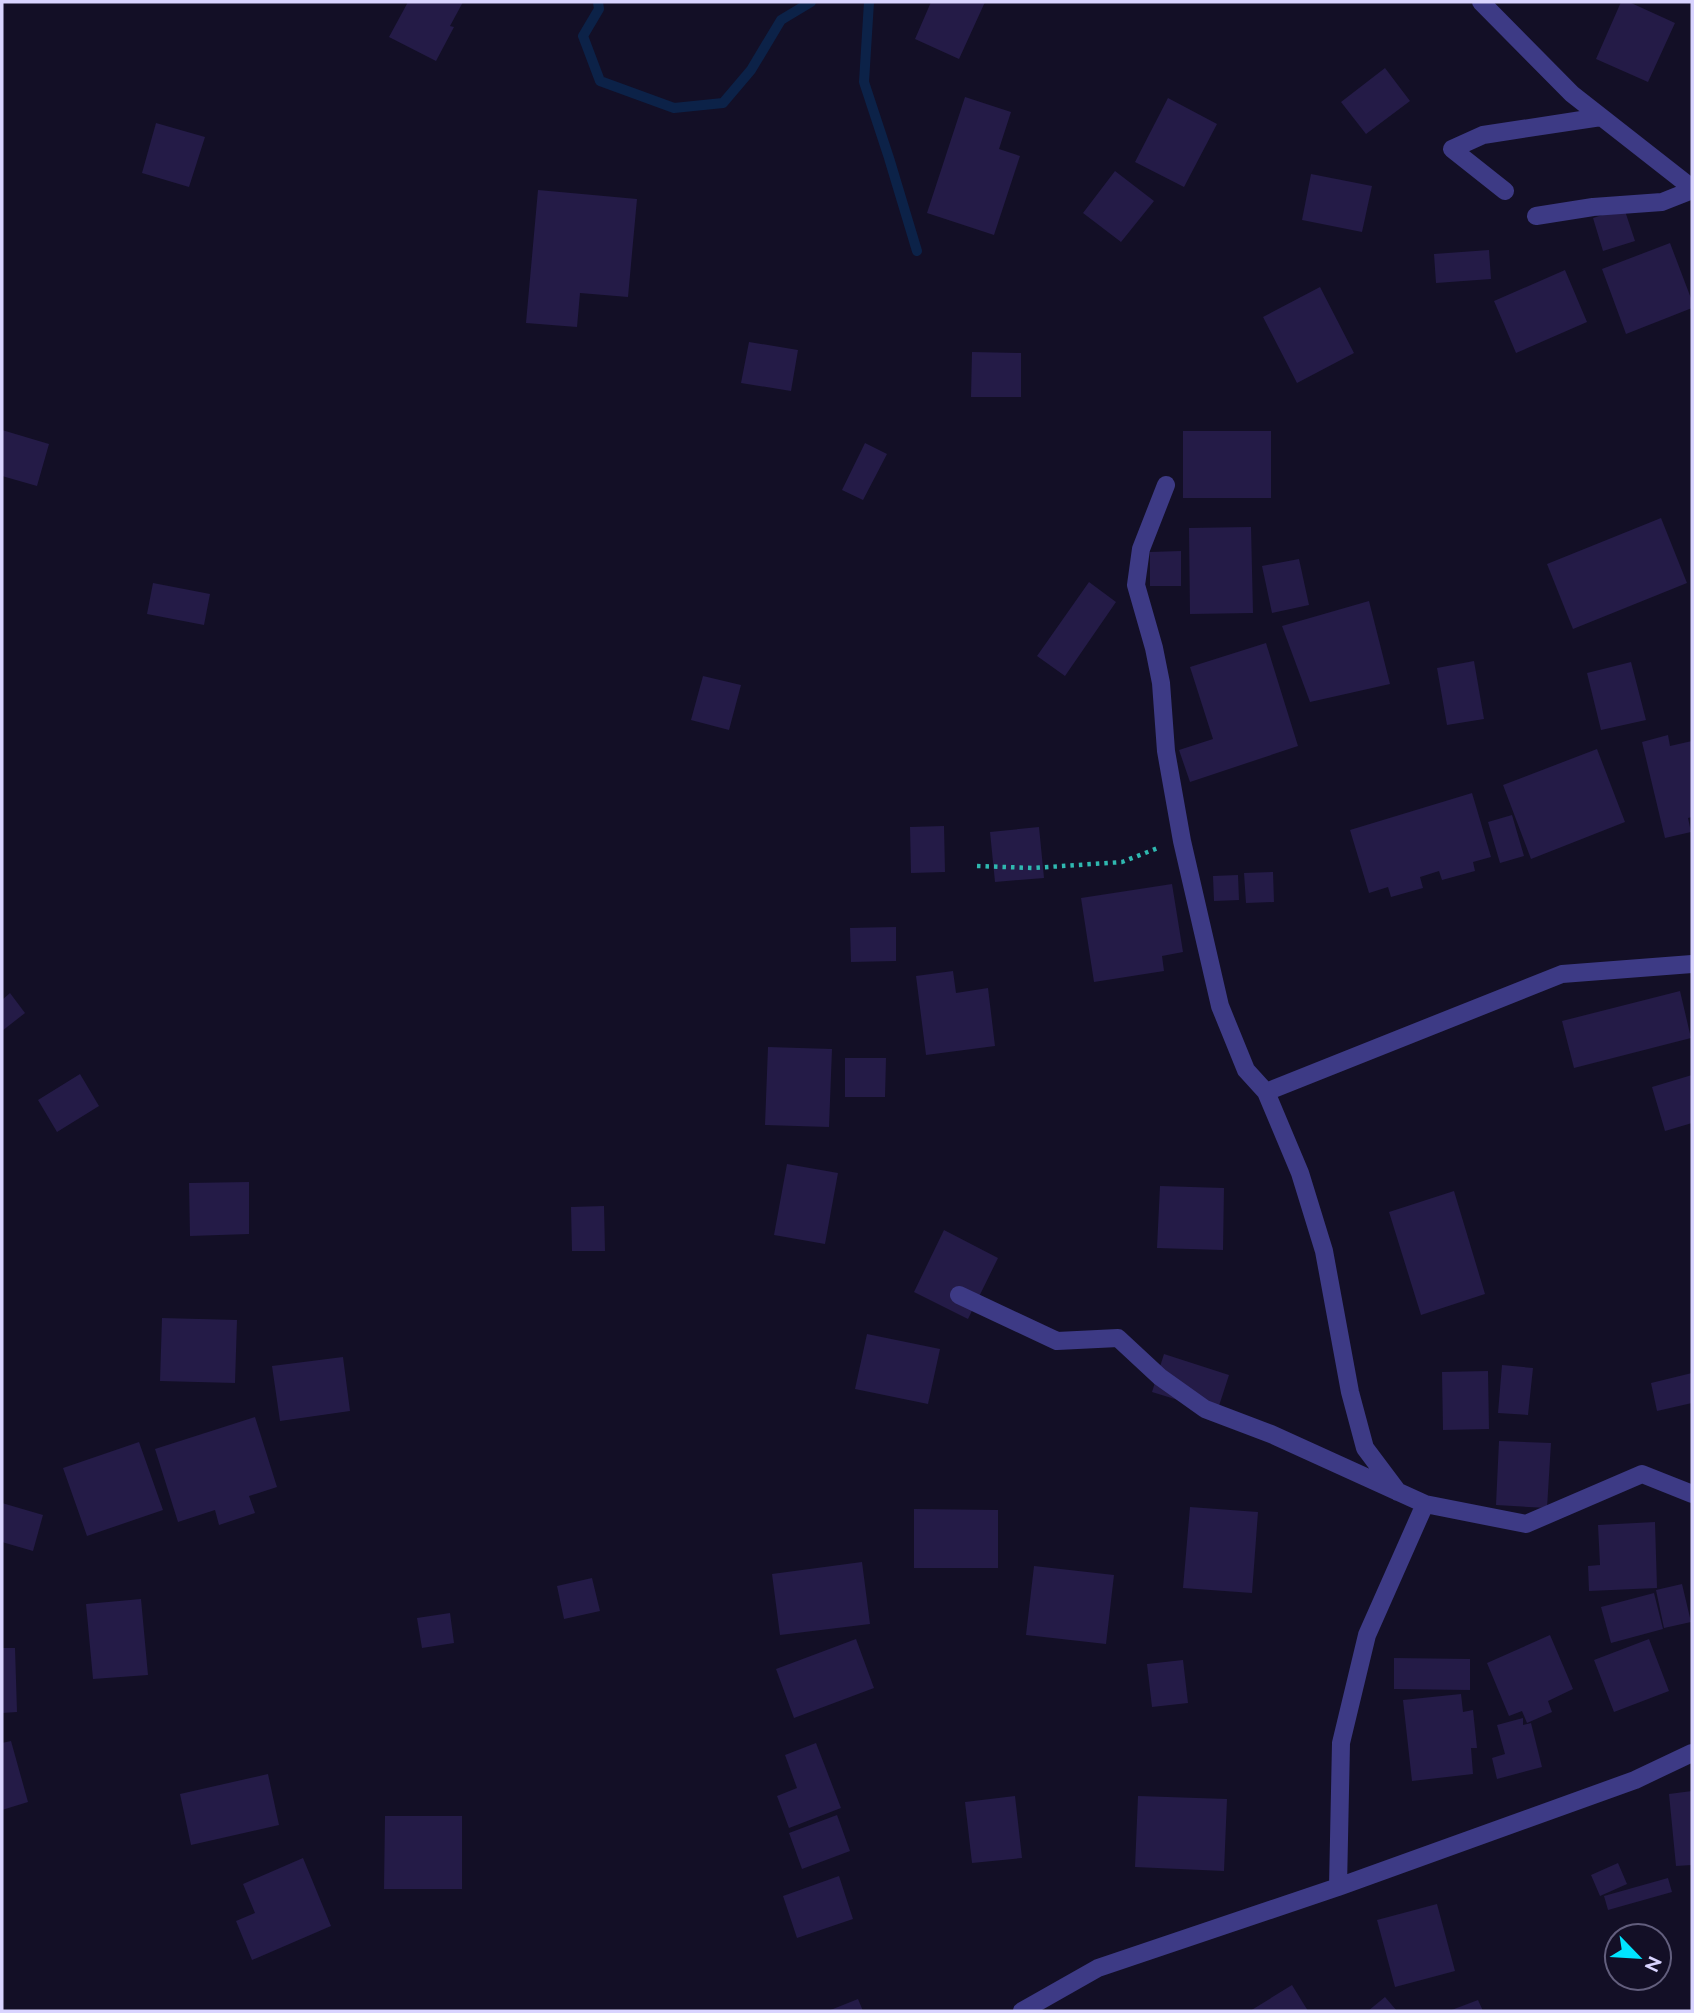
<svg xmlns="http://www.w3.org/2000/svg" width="1694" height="2013" font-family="Raleway,sans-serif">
<rect width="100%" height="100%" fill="#130f26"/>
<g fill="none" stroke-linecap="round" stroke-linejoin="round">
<path stroke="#0c2248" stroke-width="10" d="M598,2l1,7 -16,27 17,45 74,27 49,-5 28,-33 30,-50 30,-18
M869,2l-5,80 25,76 28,93"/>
</g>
<path fill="#241b47" d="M408,2h55l-13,24 4,1 -18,34 -47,-24z
M931,2h54l-26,57 -44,-20z
M1621,2h8l46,21 -27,59 -52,-23z
M1385,68l25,33 -44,33 -25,-32z
M965,97l46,15 -12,37 21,7 -26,79 -67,-22z
M1168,98l49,26 -33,63 -49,-25z
M156,123l49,14 -16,50 -47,-14z
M1115,171l39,30 -33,41 -38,-29z
M1311,174l61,12 -10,46 -60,-12z
M538,190l99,9 -9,98 -48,-4 -3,34 -51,-4z
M1624,208l11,33 -32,10 -10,-33z
M1670,243l22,58v7l-66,26 -24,-65z
M1489,250l2,29 -55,4 -2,-29z
M1565,270l22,52 -71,31 -22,-52z
M1320,287l34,66 -57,30 -34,-66z
M749,342l49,8 -7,41 -50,-8z
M972,352l49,1v44h-50z
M2,430l47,14 -12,42 -35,-10z
M1183,431h88v67h-88z
M865,443l22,11 -24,46 -21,-10z
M1661,518l26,65 -114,46 -26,-65z
M1251,527l2,86 -63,1 -1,-86z
M1181,551v35h-31v-34z
M1299,559l10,46 -37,8 -10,-47z
M1089,582l27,20 -51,74 -28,-20z
M153,583l57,11 -6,31 -57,-11z
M1369,601l21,83 -80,18 -28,-76z
M1266,643l32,103 -108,36 -11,-32 34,-11 -23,-72z
M1474,661l10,58 -37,6 -10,-57z
M1631,662l15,58 -45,10 -14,-57z
M703,676l38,9 -12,45 -38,-10z
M1668,735l2,11 22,-5v76l-4,1 3,14 -26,6 -23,-96z
M1597,749l28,73 -94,37 -28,-74z
M1472,793l19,64 -18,5 2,9 -33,9 -3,-9 -19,6 3,11 -32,9 -3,-10 -19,6 -19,-63z
M1512,815l12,41 -24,7 -12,-41z
M944,826l1,46 -34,1 -1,-46z
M1039,827l5,51 -49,4 -5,-50z
M1273,872l1,30 -28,1 -2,-30z
M1238,875l1,25 -25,1 -1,-25z
M1172,884l11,68 -21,4 2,15 -70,11 -13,-84z
M896,927v34l-45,1 -1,-34z
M953,971l3,22 32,-5 7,58 -69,9 -10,-79z
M1680,991l11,47 -117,30 -12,-47z
M10,993l15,20 -23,18v-31z
M768,1047l64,2 -3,78 -64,-2z
M845,1058h41l-1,39h-40z
M80,1074l19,32 -42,26 -19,-32z
M1692,1075v48l-27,8 -13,-44z
M787,1164l51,9 -13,71 -51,-9z
M249,1182v52l-59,2 -1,-53z
M1160,1186l64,2 -1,62 -66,-2z
M1454,1191l31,103 -64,21 -32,-103z
M604,1206l1,45h-33l-1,-44z
M944,1230l54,28 -30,61 -54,-27z
M162,1318l75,2 -2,63 -75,-2z
M867,1334l73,15 -12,55 -73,-15z
M1164,1354l65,21 -12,37 -65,-20z
M343,1357l7,54 -70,10 -8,-55z
M1502,1365l31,3 -5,47 -30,-2z
M1488,1371l1,58 -46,1 -1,-58z
M1692,1373v30l-35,8 -6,-28z
M255,1417l22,70 -28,9 6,17 -36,12 -4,-15 -37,12 -23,-73z
M1499,1441l52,2 -4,65 -51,-3z
M139,1442l24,68 -76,26 -24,-68z
M2,1503l41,12 -10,36 -31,-9z
M1190,1507l68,5 -6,81 -69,-5z
M914,1509l84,1v58h-84z
M1655,1522l2,66 -68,3 -1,-25 12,-1 -2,-40z
M862,1562l8,62 -90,11 -8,-61z
M1034,1566l80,9 -8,69 -80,-9z
M592,1578l8,33 -36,8 -7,-33z
M1682,1584l9,38 -27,6 -8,-38z
M1654,1593l9,36 -52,14 -10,-36z
M141,1599l7,76 -55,4 -7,-75z
M450,1613l4,30 -32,5 -5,-30z
M1550,1635l23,54 -25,12 4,11 -25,11 -5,-12 -13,5 -22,-53z
M856,1639l18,49 -80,30 -18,-49z
M1649,1639l20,52 -55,21 -20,-52z
M2,1648h13l2,64 -15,1z
M1394,1658l76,1v31l-76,-1z
M1183,1660l5,43 -36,4 -5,-43z
M1461,1694l2,18 10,-2 4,38h-6l2,26 -61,7 -9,-81z
M1523,1718v7l8,-2 11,44 -45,12 -5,-21 13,-4 -8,-29z
M11,1741l17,61 -26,8v-67z
M816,1743l25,65 -52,20 -12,-32 20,-8 -12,-33z
M268,1774l11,51 -88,20 -11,-51z
M1692,1791v74l-16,1 -7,-72z
M1015,1796l7,62 -50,5 -7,-61z
M1138,1796l89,3 -3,72 -89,-4z
M837,1815l13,36 -48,18 -13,-36z
M385,1816h77v73h-78z
M303,1858l28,68 -79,34 -16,-39 19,-8 -12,-29z
M1618,1863l9,21 -27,12 -9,-21z
M839,1876l14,43 -56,19 -14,-42z
M1668,1878l4,14 -64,18 -4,-14z
M1437,1904l18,67 -60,16 -18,-67z
M1292,1985l16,26h-58z
M1385,1997l12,14h-29z
M858,1999l5,12h-35z
M1478,2000l5,11h-34z"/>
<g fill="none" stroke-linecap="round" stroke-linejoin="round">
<path stroke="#2fb8b0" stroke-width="4.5" stroke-dasharray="3.5 5" stroke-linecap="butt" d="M977,866l56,2 89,-6 36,-14"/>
<path stroke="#3d3a85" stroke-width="18" d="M1481,2l91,92 120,94
M1505,191l-53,-42 31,-14 118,-18
M1536,216l57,-9 69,-5 30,-12
M1166,485l-25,64 -5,36 18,63 7,35 5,68 16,90 38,165 26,64 20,22 34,81 24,78 26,141 15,56 33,44
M1266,1092l296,-118 130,-10
M959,1295l98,46 61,-3 42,39 45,32 66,25 154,70
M1338,1887l297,-107 57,-27
M1022,2011l76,-43 240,-81 3,-144 26,-108 58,-131 101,20 116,-50 50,20"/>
</g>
<rect width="1694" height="2013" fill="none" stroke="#d9d4ff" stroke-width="7"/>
<g transform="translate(1638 1957) rotate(115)"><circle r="33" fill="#130f26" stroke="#625e7d" stroke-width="2"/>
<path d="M0-5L12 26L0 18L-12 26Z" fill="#00e5ff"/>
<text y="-10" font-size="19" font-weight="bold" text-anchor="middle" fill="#d9d4ff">N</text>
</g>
</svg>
